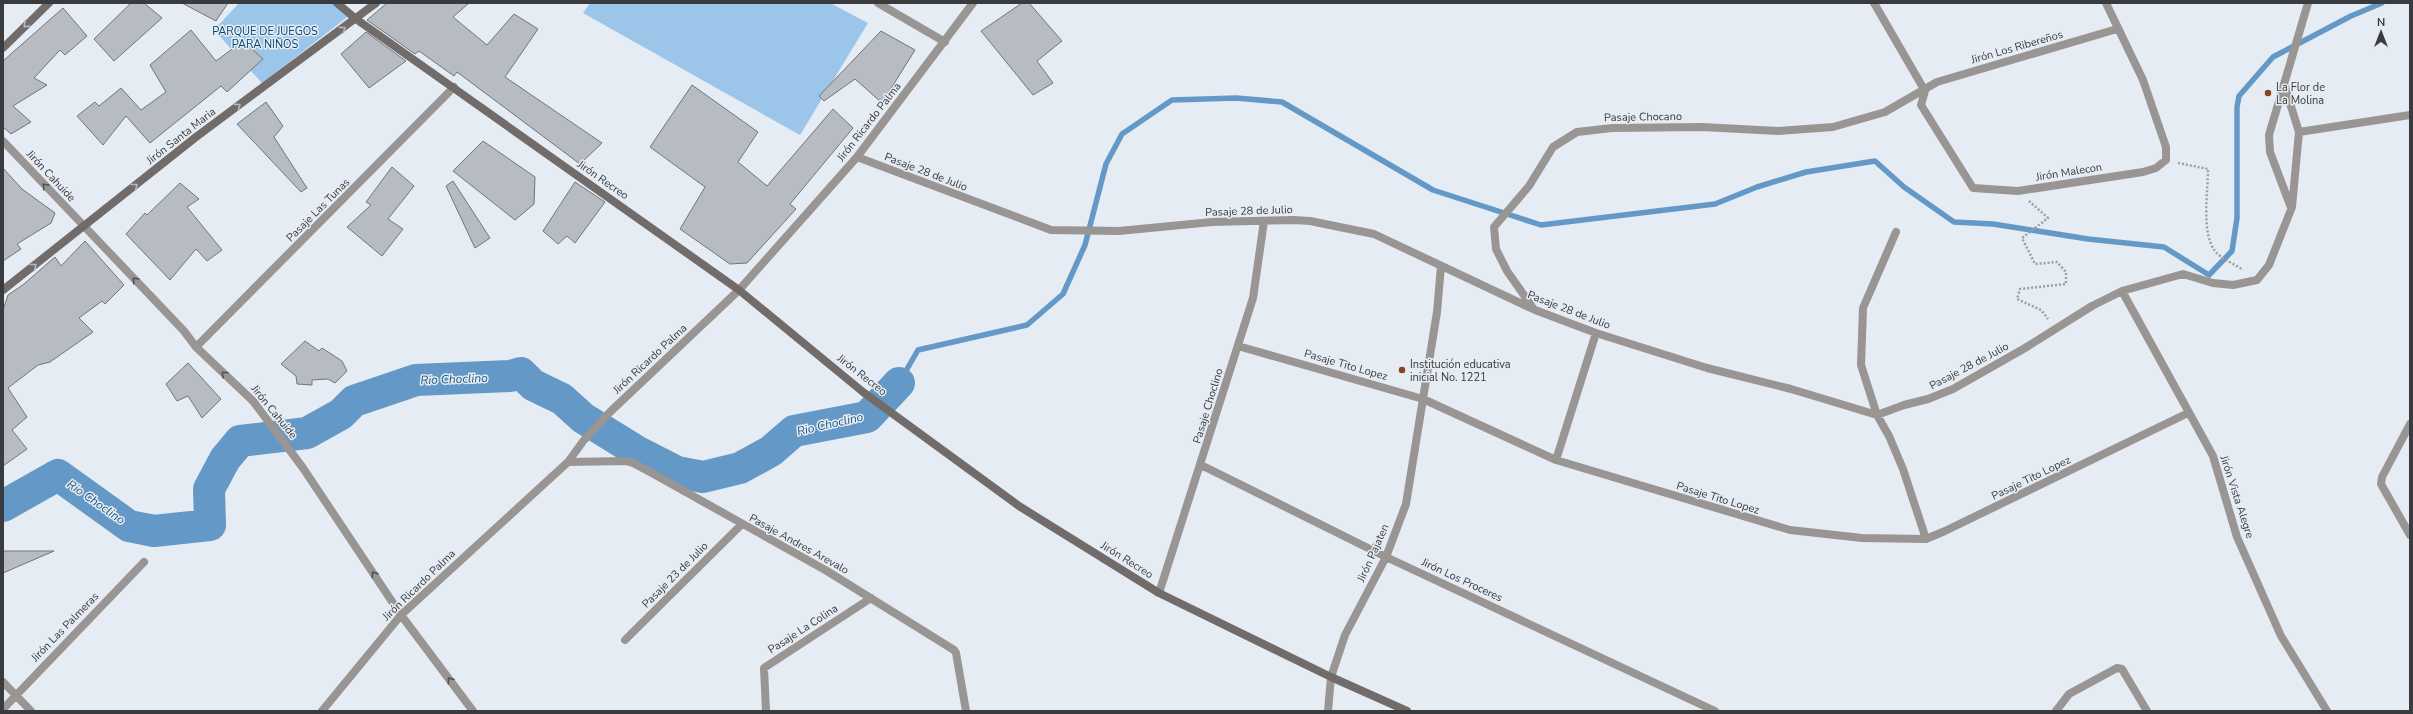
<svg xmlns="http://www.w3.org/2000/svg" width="2413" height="714" font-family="'Nunito Sans',sans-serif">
<rect width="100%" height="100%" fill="#e5ecf3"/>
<path fill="#9cc5ea" d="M239,3h94l17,12 -88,68 -48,-53z
M590,3h240l38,20 -68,112 -217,-122z"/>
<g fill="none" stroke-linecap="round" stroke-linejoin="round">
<path stroke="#6499c7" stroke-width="5.5" d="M899,383l19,-33 109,-25 36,-31 22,-49 21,-81 16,-30 50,-34 64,-2 46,4 151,88 108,35 174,-21 42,-17 49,-15 69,-11 29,26 50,35 39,2 95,15 76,8 45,28 23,-24 5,-33v-111l2,-11 34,-39 78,-41 31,-13"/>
<path stroke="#6499c7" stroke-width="32" d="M3,506l55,-31 71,51 25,5 56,-6 -1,-36 16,-30 15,-18 67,-8 34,-19 13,-13 62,-21 94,-4 11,-3 12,12 29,14 21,19 55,34 39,20 26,5 37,-9 31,-17 23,-20 73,-14 32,-34"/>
</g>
<path fill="#b6bcc2" stroke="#70767c" d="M131,3h13l18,15 -48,43 -20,-22z
M182,3h46l-12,18z
M387,3h82l-16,14 34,28 27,-31 24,15 -33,48 97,66 -22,21 -123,-92 -3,4 -35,-25 -4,3 -48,-34z
M1022,3h7l33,38 -25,20 16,22 -20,12 -52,-64z
M63,8l24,28 -22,19 -5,-5 -26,28 13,7 -34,21 18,16 -20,12 -8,-7v-66z
M191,30l25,31 27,-20 20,18 -36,33 -6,-6 -71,57 -24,-27 -23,29 -26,-29 18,-14 4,4 22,-18 20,22 25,-18 -16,-27z
M881,31l34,19 -33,53 -27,-24 -31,22 -5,-5z
M366,32l40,29 -37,27 -28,-34z
M692,85l66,47 -20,30 29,24 66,-77 20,19 -63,76 6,5 -49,54 -17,1 -50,-35 25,-42 -55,-40z
M266,102l17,24 -9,11 33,51 -6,4 -64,-68z
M483,141l52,36 -1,27 -19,16 -62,-49z
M392,167l22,19 -26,33 15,10 -21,27 -35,-29 24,-22 -5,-3z
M3,168l19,21 33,24 -4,10 -34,21 4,5 -18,12z
M453,181l37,57 -15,10 -29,-62z
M575,182l30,20 -30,41 -8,-7 -9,8 -15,-13z
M180,183l19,16 -12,8 35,43 -15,11 -11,-12 -26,31 -44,-46 19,-21 2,2z
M85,241l39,44 -19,19 -3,-3 -23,17 14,14 -43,30 -12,3 -30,23 19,29 -15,13 15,19 -24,17v-156l5,-15 16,-11 31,-27 6,9z
M305,341l14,10 3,-3 20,13 5,10 -12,12 -7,-4 -16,1v5l-15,-1 -1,-8 -15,-12z
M188,363l33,36 -19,19 -14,-22 -11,5 -11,-17z
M3,551h51l-51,22z"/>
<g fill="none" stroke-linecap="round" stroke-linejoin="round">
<path stroke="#9ba0a5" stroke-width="2.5" stroke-dasharray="2 2" stroke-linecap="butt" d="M2178,163l30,6c0,22 -7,64 7,82 6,8 20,13 28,19
M2029,201l19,17 -26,20 13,26 22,-2 9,10v12l-46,5 -3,10 24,11 7,9"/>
<path stroke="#999593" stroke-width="8" d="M878,3l67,39
M1874,3l51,88 -4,14 52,83 45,3 125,-19 13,-4 10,-8v-13l-23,-67 -37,-77
M2299,132l111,-17
M3,141l181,190 12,16 57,54 50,67 98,147 72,96
M857,157l194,73 68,1 93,-9 82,-2 16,1 64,13 161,76 61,23 111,35 84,21 86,26 27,-10 24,-6 25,-10 72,-41 67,-42 30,-15 61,-17 30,9 20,2 24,-5 12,-15 23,-58 7,-75 -15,-48
M2290,205l-20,-53 -1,-17 39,-132
M1896,232l-33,76 -2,57 16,50 12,21 14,33 23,70
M2122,291l91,165 24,81 44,99 46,75
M1533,308l-26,-37 -11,-22 -2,-22 35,-41 24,-39 24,-15 35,-4 90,-1 76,4 55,-4 52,-15 52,-30 180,-53
M1238,346l185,53 133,61 234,70 72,8 64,1 19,-8 243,-118
M196,347l258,-260
M2410,424l-28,53 -1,7 29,51
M1556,460l40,-127
M568,462l58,-1 8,2 193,108 127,79 2,3 10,58
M1201,465l185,92 329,154
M1159,593l94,-295 11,-77
M625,640l116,-115
M3,682l28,29
M3,709l141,-147
M322,711l79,-96 167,-153 16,-22 26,-28 129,-122 118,-133 116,-154
M766,711l-2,-43 107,-70
M1328,711l3,-34 14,-42 41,-78 20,-53 31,-192 4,-46
M2056,711l13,-17 48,-26 5,1 25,42"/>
<path stroke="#716c6a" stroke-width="8" d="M337,3l19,16 383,271 124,102 156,114 140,87 172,84 76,34
M3,48l46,-45
M3,290l193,-153 180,-134"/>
</g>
<defs><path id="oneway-chevron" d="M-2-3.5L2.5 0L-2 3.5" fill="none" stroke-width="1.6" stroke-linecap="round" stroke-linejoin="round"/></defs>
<g stroke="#b7b9bc">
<use href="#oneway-chevron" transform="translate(26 25) rotate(136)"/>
<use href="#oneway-chevron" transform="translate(343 29) rotate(-36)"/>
<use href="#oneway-chevron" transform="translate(238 106) rotate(-36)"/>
<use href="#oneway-chevron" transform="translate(135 186) rotate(-39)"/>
<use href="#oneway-chevron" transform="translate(34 266) rotate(-38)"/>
</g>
<g stroke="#515253">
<use href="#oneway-chevron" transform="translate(45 186) rotate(-133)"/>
<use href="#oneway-chevron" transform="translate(135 280) rotate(-134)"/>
<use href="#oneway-chevron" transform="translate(224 374) rotate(-137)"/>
<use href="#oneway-chevron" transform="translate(374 574) rotate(-124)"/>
<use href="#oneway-chevron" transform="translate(450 680) rotate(-127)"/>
</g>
<g fill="#88421d" stroke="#e5ecf3" stroke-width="1.5">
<circle cx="2268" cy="93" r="4"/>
<circle cx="1402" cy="370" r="4"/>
</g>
<g text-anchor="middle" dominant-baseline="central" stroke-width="3" stroke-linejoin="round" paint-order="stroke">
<g font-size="11" fill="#044672" stroke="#e5ecf3">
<text x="265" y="31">PARQUE DE JUEGOS<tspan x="265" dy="13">PARA NIÑOS</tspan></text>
</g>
<g font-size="11" fill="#393b3e" stroke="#e5ecf3">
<text transform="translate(2017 47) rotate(-16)">Jirón Los Ribereños</text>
<text transform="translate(1643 117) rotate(-1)">Pasaje Chocano</text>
<text transform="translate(869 122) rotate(-52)">Jirón Ricardo Palma</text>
<text transform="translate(181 136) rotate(-38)">Jirón Santa Maria</text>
<text transform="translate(926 172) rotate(21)">Pasaje 28 de Julio</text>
<text transform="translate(2069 172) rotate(-9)">Jirón Malecon</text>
<text transform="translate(51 176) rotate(47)">Jirón Cahuide</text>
<text transform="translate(603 180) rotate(35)">Jirón Recreo</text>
<text transform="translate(318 210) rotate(-45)">Pasaje Las Tunas</text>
<text transform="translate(1249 211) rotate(-2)">Pasaje 28 de Julio</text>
<text transform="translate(1569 310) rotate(21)">Pasaje 28 de Julio</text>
<text transform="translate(650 359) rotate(-43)">Jirón Ricardo Palma</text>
<text transform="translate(1346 365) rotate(16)">Pasaje Tito Lopez</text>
<text transform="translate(1969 366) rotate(-28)">Pasaje 28 de Julio</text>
<text transform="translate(862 375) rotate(38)">Jirón Recreo</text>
<text transform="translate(1208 406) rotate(-73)">Pasaje Choclino</text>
<text transform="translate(274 412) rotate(51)">Jirón Cahuide</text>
<text transform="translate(2031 478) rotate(-26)">Pasaje Tito Lopez</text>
<text transform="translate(2237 497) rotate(72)">Jirón Vista Alegre</text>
<text transform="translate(1718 498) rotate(17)">Pasaje Tito Lopez</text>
<text transform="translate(799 544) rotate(29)">Pasaje Andres Arevalo</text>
<text transform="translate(1373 553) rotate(-66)">Jirón Pajaten</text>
<text transform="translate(1127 560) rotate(32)">Jirón Recreo</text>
<text transform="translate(675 575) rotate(-45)">Pasaje 23 de Julio</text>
<text transform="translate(1462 580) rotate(25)">Jirón Los Proceres</text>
<text transform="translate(419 585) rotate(-44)">Jirón Ricardo Palma</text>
<text transform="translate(65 627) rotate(-46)">Jirón Las Palmeras</text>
<text transform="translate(803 629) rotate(-33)">Pasaje La Colina</text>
</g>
<g font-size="11" fill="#393b3e" stroke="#e5ecf3" text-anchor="start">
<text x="2276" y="87">La Flor de<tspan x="2276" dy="13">La Molina</tspan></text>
<text x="1410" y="364">Institución educativa<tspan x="1410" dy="13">inicial No. 1221</tspan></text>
</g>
<g font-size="12" font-style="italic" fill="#1d5885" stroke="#e5ecf3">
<text transform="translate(454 379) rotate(-2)">Rio Choclino</text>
<text transform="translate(830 424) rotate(-13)">Rio Choclino</text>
<text transform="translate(96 502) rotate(35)">Rio Choclino</text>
</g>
</g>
<rect width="2413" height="714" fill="none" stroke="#393b3e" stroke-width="8"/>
<g transform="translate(2381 32)" stroke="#e5ecf3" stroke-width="3" paint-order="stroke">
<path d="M0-3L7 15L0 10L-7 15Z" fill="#393b3e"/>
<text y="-6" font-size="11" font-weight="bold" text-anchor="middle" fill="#393b3e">N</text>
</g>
</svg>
